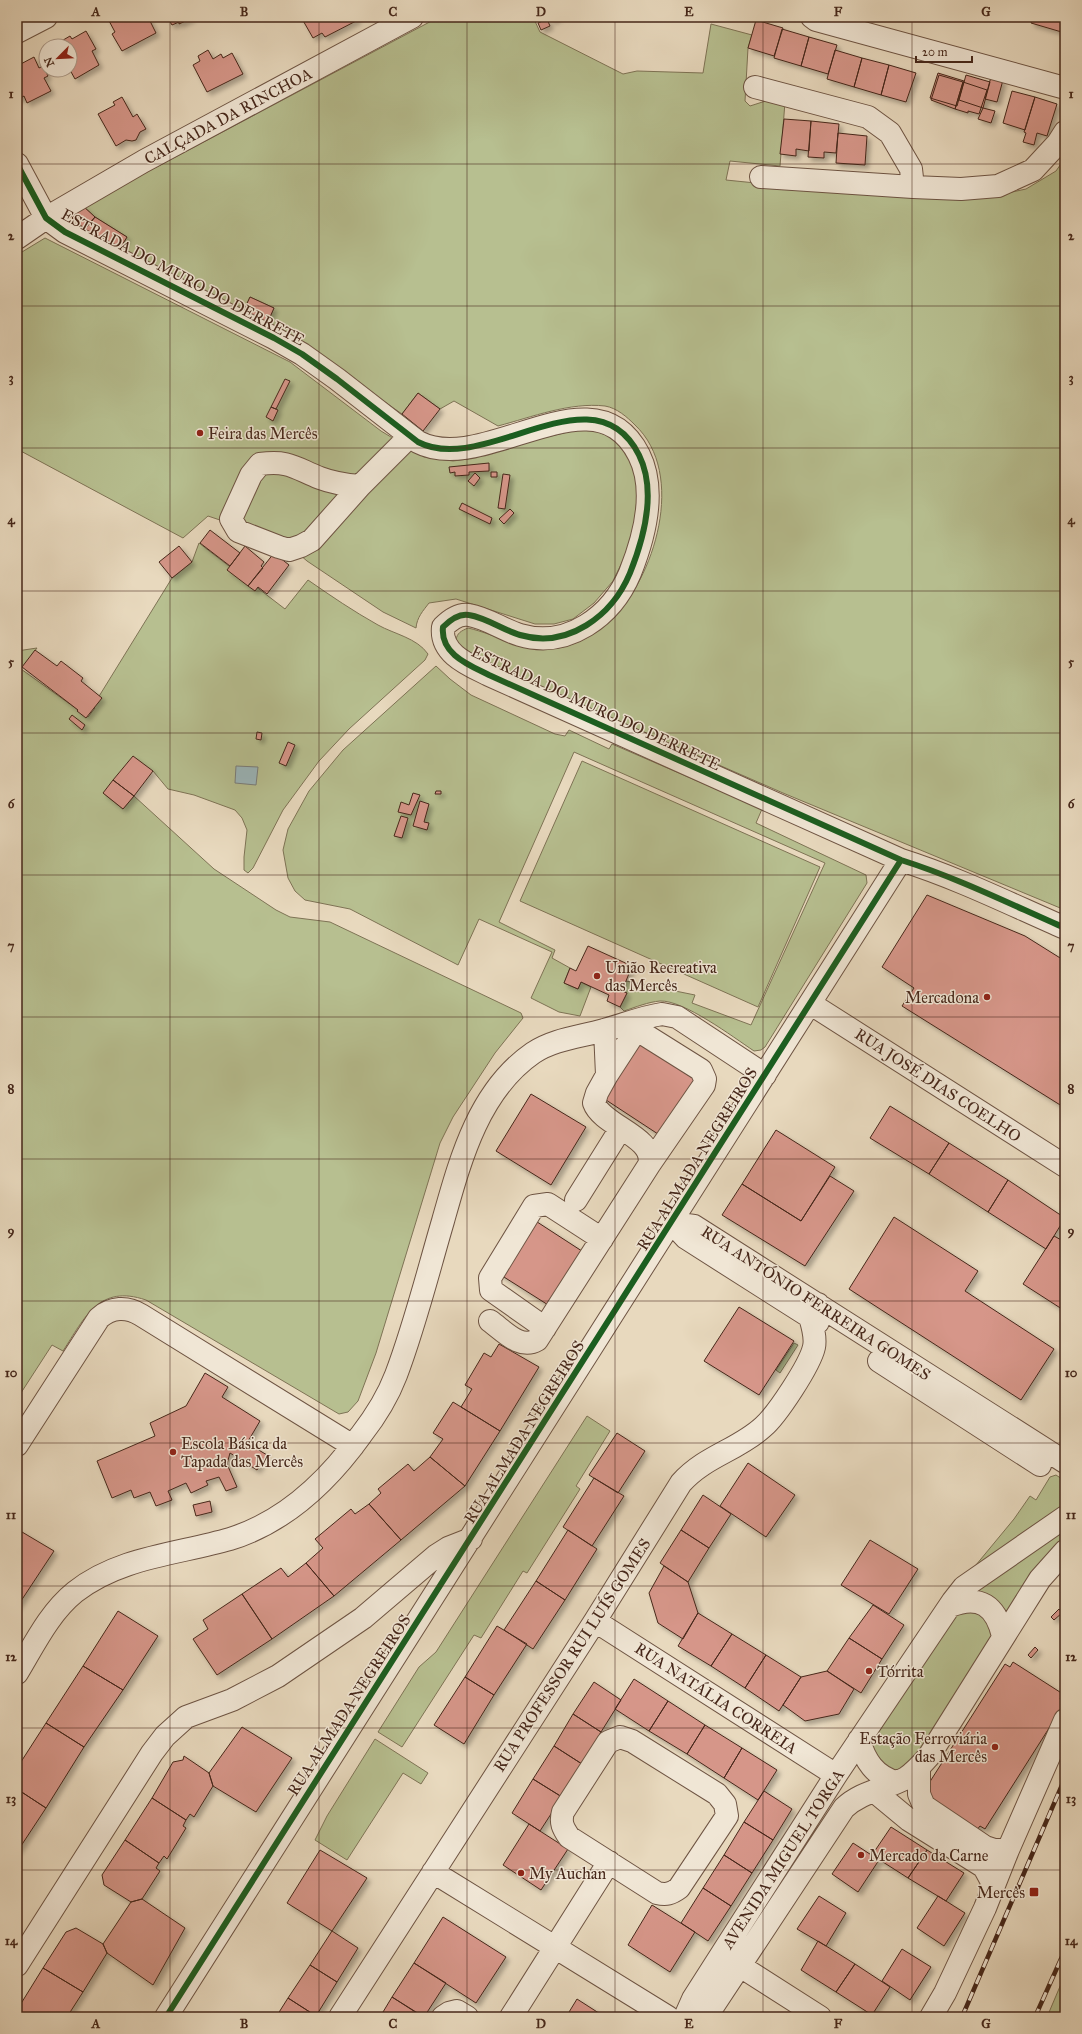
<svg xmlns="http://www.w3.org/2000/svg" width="1082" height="2034" font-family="'IM FELL Great Primer',serif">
<defs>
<filter id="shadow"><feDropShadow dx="3.5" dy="3.5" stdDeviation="2" flood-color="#0004"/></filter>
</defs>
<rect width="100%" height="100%" fill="#e8d9be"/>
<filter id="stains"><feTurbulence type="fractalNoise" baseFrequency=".005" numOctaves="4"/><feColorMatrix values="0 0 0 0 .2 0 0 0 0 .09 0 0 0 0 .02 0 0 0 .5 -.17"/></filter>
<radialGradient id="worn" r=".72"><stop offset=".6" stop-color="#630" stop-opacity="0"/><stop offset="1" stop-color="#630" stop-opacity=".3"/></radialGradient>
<path fill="#b7bf90" stroke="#7e7355" d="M439,17h94l7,15 83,42 14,-3 66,2 8,-49 41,11 -4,13 -3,53 5,5 25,-8 10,4 -5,64 -50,-5 -4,19 128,13 135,4 37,-8 30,-18 9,-13v752l-282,-117 -293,-128 -28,-16 -6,-9c1,-7 5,-9 12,-12 27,6 63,26 90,20 18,-3 38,-14 51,-26 46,-43 78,-148 26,-197 -8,-8 -18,-17 -30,-19 -35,-4 -73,11 -107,20l-44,-25 -14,8 -22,-16 -16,21 -40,-28 -96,-60 8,-18 -24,-11 -8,17 -123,-64 8,-13 -32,-20 -12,-11z
M45,238l245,124 91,69 43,26 29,4 15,-2 46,-14 62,-15 20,1 17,7 17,20 8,27 -3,37 -8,30 -14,29 -19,22 -21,16 -19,5h-19l-79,-25 -27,4c-6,8 -12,14 -13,25l-33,-16 -76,-51 -22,-19 -77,-26 -25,22 -166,-89v-194z
M199,543l86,66 23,-29c23,16 45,31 70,45 16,9 39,13 50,29l-3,6 -76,69 -30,32 -36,49 -30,58 -5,5 -4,-3v-13l3,-27 -5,-12 -7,-8 -41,-15 -26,-6 -15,-18 -50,22 20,16 11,-13 80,73 62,41 14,7 40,5 191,91 2,5 -28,35 -42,64 -13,26 -64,210 -18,48 -10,11 -9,2 -193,-114c-47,-16 -61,17 -83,51l-11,-6 -35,54v-748l20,-3 -16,21 67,48 7,-9 -2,-2 79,-128 20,-16z
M436,666l14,13 21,16 84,39 10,2 4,-6 40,19 3,-5 150,65 -6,14 110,52 1,8 -102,164 -4,3 -7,1c-21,-14 -70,-51 -94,-50 -12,1 -24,6 -36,10l-4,-4 7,-14 -5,-2 4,-10 69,14 -3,8 59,22 74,-162 -251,-111 -75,170 56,28 -3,8 18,10 -6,15 14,6 3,-7 10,5 -11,29 -21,-4 -28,-14 21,-46 -73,-33 -21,46 -108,-56 -45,-9 -10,-9 -7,-13 -5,-28 5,-21 21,-38 34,-41z
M582,761l238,106 -62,140 -238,-106z
M794,1343l4,2 -18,28 -4,-3z
M587,1416l23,15 -34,55 4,3 -53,84 -4,-2 -42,67 -7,-3 -72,112 -24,-15 41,-65 17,-15z
M1056,1475l9,6v28l-94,62 43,-52 16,-23 6,4 14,-23z
M1065,1524v18l-56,73c-11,-15 -21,-22 -39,-25z
M960,1609l24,4 10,21 -70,119 -25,18c-21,-2 -24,-12 -28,-30z
M375,1739l53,34 -7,11 -18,-11 -56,87 -32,-20 12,-24z
M1065,1974v43h-18l17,-40z"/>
<path fill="#9bb7bc" stroke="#797d7b" d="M236,766l22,1 -2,18 -21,-2z"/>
<path fill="#d69689" stroke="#46271a" filter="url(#shadow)" d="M113,17h35l8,16 -34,18 -10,-17 3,-2 -7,-13z
M167,17h25v1l-13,6v-2l-7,3z
M301,17h55l2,3 -33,17 -3,-4 -9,5z
M550,17h9l-7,4z
M1033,17h32v16l-34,-10z
M547,19l3,7 -9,4 -3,-7z
M756,20l27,8 -9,28 -26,-8z
M782,29l27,8 -8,29 -27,-8z
M86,31l10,18 -4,2 7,14 -24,14 -5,-9v-24h-17l17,-10 2,3z
M809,37l28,8 -9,29 -27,-8z
M208,50l5,9 8,-5 2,4 9,-5 11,21 -36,18 -14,-27 7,-4 -2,-5z
M835,50l27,8 -8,29 -27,-8z
M34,57l5,11 4,-2 5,10 -4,2 7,13 -24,12 -3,-7 -7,4v-34z
M862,58l27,7 -8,30 -27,-8z
M889,65l27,8 -10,29 -25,-7z
M938,73l26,8 -7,25 -27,-8z
M939,75l24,7 -8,27 -24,-9z
M966,75l24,7 -7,26 -24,-8z
M991,77l12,3 -6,22 -12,-3z
M963,82l24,8 -8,24 -11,-3v2l-13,-4z
M1012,91l23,6 -10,33 -22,-7z
M122,97l11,20 4,-3 9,15 -6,3 -4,8 -4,1 -6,-1 -10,6 -18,-32 17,-9 -2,-3z
M1035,97l22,7 -10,32 -10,-3 -3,12 -11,-3 3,-9 -2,-1z
M983,108l12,3 -4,12 -13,-4z
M784,119l27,2 -2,30 -13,-2v7l-16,-2z
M811,121l28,3 -3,29 -12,-1v6l-16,-1z
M838,133l29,3 -2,29 -29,-2z
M83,206l12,11 -10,12 -13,-11z
M95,217l32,20 -8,13 -34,-21z
M250,297l24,11 -8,18 -24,-12z
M285,379l5,2 -14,28 -5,-2z
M418,393l22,16 -17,22 -21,-17z
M271,407l7,3 -5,11 -7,-4z
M489,463v8l-20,1v3l-14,1v-4l-5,1 -1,-6z
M491,472h6v5h-6z
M475,473l5,5 -6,8 -6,-5z
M503,474l7,1 -5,34 -7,-1z
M462,503l30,15 -2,6 -31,-15z
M510,509l4,4 -10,11 -5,-5z
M210,530l30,23 -10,13 -30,-23z
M179,546l13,16 -20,16 -13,-16z
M245,546l19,16 -3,4 2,2 -15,18 -21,-16z
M274,553l15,12 -22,29 -9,-7 -3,4 -7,-5z
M35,650l22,16 4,-5 22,17 -2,3 21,17 -16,20 -9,-7 1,-1 -56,-43z
M72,715l13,10 -3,5 -13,-11z
M257,732l5,1 -1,7 -5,-1z
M288,742l7,3 -9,21 -7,-3z
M133,756l20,15 -19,25 -21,-16z
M113,780l21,16 -11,13 -20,-16z
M436,791h5v3h-6z
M413,793l7,2 -9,20 -13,-3 3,-10 8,3z
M420,801l9,3 -5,18 5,1 -2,7 -14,-4z
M401,816l7,2 -6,20 -8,-2z
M927,895l98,41 40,25v147l-163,-102 12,-18 -32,-21z
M588,946l44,20 -10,25 5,2 -7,14 -13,-6 2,-6 -28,-13 -3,7 -14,-6 6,-15 6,3z
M639,1043l58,38 -36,55 -58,-38z
M531,1094l55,33 -35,58 -55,-34z
M890,1106l59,37 -20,31 -59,-36z
M776,1130l59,37 -34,54 -59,-37z
M949,1143l59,37 -20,32 -59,-38z
M830,1176l24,15 -49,75 -83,-51 20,-31 59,37z
M1008,1180l57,38 -19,31 -58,-37z
M894,1217l84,54 -13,20 89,58 -33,51 -172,-111z
M531,1218l57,37 -35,53 -57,-36z
M1054,1236l11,6v69l-42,-27z
M739,1307l55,34 -35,54 -55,-34z
M499,1344l40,23 -39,64 -39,-24 11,-18 -7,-4 19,-32 7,4z
M205,1373l23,14 -6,10 38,24 -13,22 20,12 -10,15 -27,-17 -3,11 10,23 -11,4 -7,-14 -13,4 2,4 -17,8 -5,-10 -18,8 4,9 -16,6 -6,-14 -16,6 -3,-8 -19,8 -15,-37 58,-25 -5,-13 36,-17z
M453,1402l47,29 -35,55 -35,-29 13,-18 -10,-6z
M617,1433l28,18 -27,42 -29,-18z
M430,1457l35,29 -64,54 -32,-36 12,-11 -3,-4 30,-25 6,7z
M748,1463l47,32 -29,42 -46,-31z
M594,1478l30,18 -32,50 -29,-19z
M703,1495l28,19 -22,34 -28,-18z
M210,1501l2,11 -16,4 -3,-11z
M369,1504l32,36 -67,56 -28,-33 17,-15 -8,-9 36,-30 4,5z
M17,1529l37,22 -37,56z
M568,1530l29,19 -32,51 -29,-19z
M681,1530l28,18 -21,34 -28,-19z
M870,1540l48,29 -29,45 -48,-29z
M306,1563l28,33 -62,43 -30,-45 39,-26 7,9z
M664,1566l24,16 10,31 -15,26 -25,-16 -9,-30z
M536,1581l29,19 -32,49 -29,-19z
M242,1594l30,45 -55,36 -24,-36 15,-10 -5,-9z
M873,1605l31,20 -22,34 -33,-21z
M1059,1609l3,4 -8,7 -3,-3z
M118,1611l40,25 -35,54 -40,-24z
M698,1613l34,21 -21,32 -33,-20z
M497,1626l30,18 -33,51 -29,-18z
M732,1634l34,21 -21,33 -34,-22z
M849,1638l33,21 -21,34 -34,-22z
M1035,1647l3,3 -7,8 -3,-3z
M766,1655l35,22 -22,34 -34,-23z
M1013,1662l50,32 -3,5 5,4 -80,126 -5,-3 -4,5 -50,-32 -2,-8 81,-127 5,3z
M83,1666l40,24 -39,57 -38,-24z
M827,1671l27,18 -15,25 -34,7 -22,-16 18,-28z
M465,1677l29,18 -30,49 -30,-19z
M634,1679l34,22 -19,30 -34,-22z
M594,1682l27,18 -20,32 -28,-18z
M668,1701l37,24 -18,29 -38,-23z
M573,1714l28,18 -19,32 -28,-18z
M46,1723l38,24 -38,61 -29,-19v-21z
M705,1725l37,23 -18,30 -37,-24z
M242,1727l50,31 -36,54 -43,-26 -4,-13z
M554,1746l28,18 -20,33 -29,-18z
M742,1748l35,22 -19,30 -34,-22z
M184,1756l25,17 4,13 -19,31 -4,-3 -4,6 -34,-22 21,-36 10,-2z
M533,1779l29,18 -22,34 -28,-18z
M17,1789l29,19 -29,44z
M764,1791l28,18 -19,31 -29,-18z
M152,1798l34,22 -3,6 3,2 -19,31 -3,-3 -5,7 -34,-23z
M744,1822l29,18 -21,33 -28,-18z
M529,1824l39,25 -27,41 -38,-25z
M891,1827l36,23 -19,28 -36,-23z
M125,1840l34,23 -3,5 4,3 -18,28 -11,3 -27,-17 -2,-10z
M853,1843l26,17 -21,32 -26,-18z
M320,1850l47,28 -35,53 -45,-28z
M927,1850l37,23 -18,28 -38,-23z
M724,1855l28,18 -21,33 -28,-18z
M703,1888l28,18 -23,35 -27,-18z
M819,1896l27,17 -20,33 -29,-17z
M938,1896l27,17 -21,33 -27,-18z
M142,1899l43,29 -32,57 -46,-32 -4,-9 28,-42z
M652,1905l43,27 -25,40 -42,-27z
M443,1917l63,40 -30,46 -62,-40z
M76,1928l27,16 4,9 -24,39 -40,-24 23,-36z
M332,1931l26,17 -21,34 -27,-17z
M818,1941l37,23 -19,28 -35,-22z
M902,1949l29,18 -21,33 -28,-19z
M414,1963l32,20 -22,34 -32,-20z
M855,1964l35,23 -18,28 -36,-23z
M310,1965l27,17 -21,34 -28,-18z
M43,1968l40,24 -16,25h-39l-11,-7z
M392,1997l31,20h-43z
M288,1998l28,18 -1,1h-39z
M577,1999l28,18h-39z
M17,2010l11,7h-11z"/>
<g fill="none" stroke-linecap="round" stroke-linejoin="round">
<defs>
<path id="minor" d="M812,17l4,3 249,68
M17,32l29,-15
M755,87l113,30 22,16 21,36 2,18 48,2 37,-3 35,-16 25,-27 7,-11
M17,164l29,54 19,14 209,106 28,16 35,25 81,63c67,35 176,-76 221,13 18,36 5,83 -9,118 -18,43 -62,76 -110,62 -17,-5 -33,-17 -51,-20 -10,-2 -19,5 -26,12 -3,27 26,38 46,48l412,185c57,18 109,44 164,68
M761,177l152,10
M17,238l29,-20 98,-57 268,-144
M360,486c-13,-1 -27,-3 -40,-8 -25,-10 -31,-18 -60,-14l-9,11 -20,44 7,12 41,16 10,3 12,-4 11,-6 48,-54 50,-50
M811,1004l254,162
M607,1075l26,-40 9,-2 59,37 4,9 -1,6 -55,80
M576,1200l45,-72
M672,1223l22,3 371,236
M672,1223l14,15 132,84
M490,1321c14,10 30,29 47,19l112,-175c8,-28 -47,-39 -55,-62l3,-10 10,-18 -2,-45
M545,1328l-54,-38 -1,-12 44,-72 14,-2 54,35
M879,1361l161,104
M17,1445l82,-127c12,-11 28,-12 42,-3l212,131
M950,1606c30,-12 46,0 53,30
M595,1621l241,154
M17,1673c17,-28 32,-60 58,-81 44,-35 103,-38 155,-53 55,-17 98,-58 131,-104 14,-18 27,-39 35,-60 19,-50 32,-103 47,-154 17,-60 35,-130 90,-168 21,-14 47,-16 71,-23 19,-5 38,-13 58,-16l15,3 88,58
M620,1737l12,4 85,53 8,10 2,12 -48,72c-8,6 -13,7 -22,5l-88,-56c-6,-9 -9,-14 -6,-25l45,-70z
M859,1740c6,21 16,36 37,42
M919,1768v26l5,12 61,41 9,3h14
M874,1791l35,29 75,47 7,13 1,9
M433,1872l235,145
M17,1965l135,-212 13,-17 21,-19 46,-17 46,-24 85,-58 74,-63 11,-7 23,-9
M740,1966l80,51
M166,2017l735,-1157
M340,2017l255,-396 86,-138c24,-27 57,-33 82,-56 14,-12 47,-62 51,-80 2,-9 -1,-20 -4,-30l8,-13
M443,2017l6,-4 8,-2 10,6
M511,2017l98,-155
M685,2017l8,-18 143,-224 117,-174 11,-14 101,-70
M706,2017l138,-209c18,-17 40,-18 62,-30 9,-6 16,-14 23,-22l111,-177 25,-28
M931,2017l14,-24 40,-85 23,-58 57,-130"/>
</defs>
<use href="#minor" stroke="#6e5443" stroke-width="24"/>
<use href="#minor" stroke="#f0e6d5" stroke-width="22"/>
<defs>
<path id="rail" d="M962,2017l103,-239
M1035,2017l30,-67"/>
</defs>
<use href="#rail" stroke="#46271a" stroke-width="4.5"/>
<use href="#rail" stroke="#f0e6d5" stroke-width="3" stroke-dasharray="9" stroke-linecap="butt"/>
<defs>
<path id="cycleway" d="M17,164l29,54 19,14 209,106 28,16 35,25 81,63c67,35 176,-76 221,13 18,36 5,83 -9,118 -18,43 -62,76 -110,62 -17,-5 -33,-17 -51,-20 -10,-2 -19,5 -26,12 -3,27 26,38 46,48l412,185c57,18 109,44 164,68
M166,2017l735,-1157"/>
</defs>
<use href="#cycleway" stroke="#f0e6d5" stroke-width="8"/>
<use href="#cycleway" stroke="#1b5e20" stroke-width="6"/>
</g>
<path fill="none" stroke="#46271a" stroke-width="1" stroke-opacity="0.55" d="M170,17v2000M319,17v2000M467,17v2000M615,17v2000M763,17v2000M912,17v2000M17,164h1048M17,306h1048M17,448h1048M17,591h1048M17,733h1048M17,875h1048M17,1017h1048M17,1159h1048M17,1301h1048M17,1443h1048M17,1586h1048M17,1728h1048M17,1870h1048"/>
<g fill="#8f2418" stroke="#f0e6d5" stroke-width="1.5">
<circle cx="200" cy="433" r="4"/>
<circle cx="597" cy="976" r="4"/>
<circle cx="987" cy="997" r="4"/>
<circle cx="173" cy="1452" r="4"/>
<circle cx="869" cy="1671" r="4"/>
<circle cx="995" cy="1747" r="4"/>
<circle cx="861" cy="1855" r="4"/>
<circle cx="521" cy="1873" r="4"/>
<rect x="1029" y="1887" width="10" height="10" rx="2"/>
</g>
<g text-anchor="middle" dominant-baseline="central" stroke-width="3" stroke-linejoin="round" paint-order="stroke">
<g font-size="16" fill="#46271a" stroke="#f0e6d5">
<text transform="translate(228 116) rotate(-28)">CALÇADA DA RINCHOA</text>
<text transform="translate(183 277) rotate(28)">ESTRADA DO MURO DO DERRETE</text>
<text transform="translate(596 708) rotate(25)">ESTRADA DO MURO DO DERRETE</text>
<text transform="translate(938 1085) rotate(33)">RUA JOSÉ DIAS COELHO</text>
<text transform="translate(697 1159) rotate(-58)">RUA ALMADA NEGREIROS</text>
<text transform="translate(816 1303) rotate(33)">RUA ANTÓNIO FERREIRA GOMES</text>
<text transform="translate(524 1432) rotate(-58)">RUA ALMADA NEGREIROS</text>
<text transform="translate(572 1655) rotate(-57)">RUA PROFESSOR RUI LUÍS GOMES</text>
<text transform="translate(716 1698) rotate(33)">RUA NATÁLIA CORREIA</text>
<text transform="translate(349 1705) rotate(-57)">RUA ALMADA NEGREIROS</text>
<text transform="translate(783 1859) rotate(-57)">AVENIDA MIGUEL TORGA</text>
</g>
<g font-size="16" fill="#46271a" stroke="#f0e6d5" text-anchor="start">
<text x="208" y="433">Feira das Mercês</text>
<text x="605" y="967">União Recreativa<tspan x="605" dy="18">das Mercês</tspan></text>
<text x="979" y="997" text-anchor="end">Mercadona</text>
<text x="181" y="1443">Escola Básica da<tspan x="181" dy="18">Tapada das Mercês</tspan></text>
<text x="877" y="1671">Tórrita</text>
<text x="987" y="1738" text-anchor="end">Estação Ferroviária<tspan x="987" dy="18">das Mercês</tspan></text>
<text x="869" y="1855">Mercado da Carne</text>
<text x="529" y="1873">My Auchan</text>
<text x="1025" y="1892" text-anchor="end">Mercês</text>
</g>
</g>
<rect width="1082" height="2034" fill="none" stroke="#e8d9be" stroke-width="44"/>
<g transform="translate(58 58) rotate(246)"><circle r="19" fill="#f0e6d5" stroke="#ac9a8a"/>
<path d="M0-3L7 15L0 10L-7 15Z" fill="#8f2418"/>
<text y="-6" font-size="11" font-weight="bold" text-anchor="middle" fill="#46271a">N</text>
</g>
<path d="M916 56v6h56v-6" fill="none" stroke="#46271a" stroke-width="2"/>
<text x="922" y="56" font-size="12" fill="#46271a" stroke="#f0e6d5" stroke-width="3" paint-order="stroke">20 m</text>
<rect x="22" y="22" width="1038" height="1990" fill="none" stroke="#46271a" stroke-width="1.5"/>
<g font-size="13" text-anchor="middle" font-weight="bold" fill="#46271a">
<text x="96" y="16">A</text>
<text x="244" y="16">B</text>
<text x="393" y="16">C</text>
<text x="541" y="16">D</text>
<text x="689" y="16">E</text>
<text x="838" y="16">F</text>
<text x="986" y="16">G</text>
<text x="11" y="98">1</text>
<text x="1071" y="98">1</text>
<text x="11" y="240">2</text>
<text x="1071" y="240">2</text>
<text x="11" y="382">3</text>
<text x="1071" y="382">3</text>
<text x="11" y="524">4</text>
<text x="1071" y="524">4</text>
<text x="11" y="666">5</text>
<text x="1071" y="666">5</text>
<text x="11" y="808">6</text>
<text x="1071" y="808">6</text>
<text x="11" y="950">7</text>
<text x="1071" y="950">7</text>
<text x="11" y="1093">8</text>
<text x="1071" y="1093">8</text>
<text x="11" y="1235">9</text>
<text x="1071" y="1235">9</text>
<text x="11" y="1377">10</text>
<text x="1071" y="1377">10</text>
<text x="11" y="1519">11</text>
<text x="1071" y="1519">11</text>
<text x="11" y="1661">12</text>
<text x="1071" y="1661">12</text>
<text x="11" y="1803">13</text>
<text x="1071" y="1803">13</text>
<text x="11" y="1945">14</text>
<text x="1071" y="1945">14</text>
<text x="96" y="2028">A</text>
<text x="244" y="2028">B</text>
<text x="393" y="2028">C</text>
<text x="541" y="2028">D</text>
<text x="689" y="2028">E</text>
<text x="838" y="2028">F</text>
<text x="986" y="2028">G</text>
</g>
<rect width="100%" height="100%" filter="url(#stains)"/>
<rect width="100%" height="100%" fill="url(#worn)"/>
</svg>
